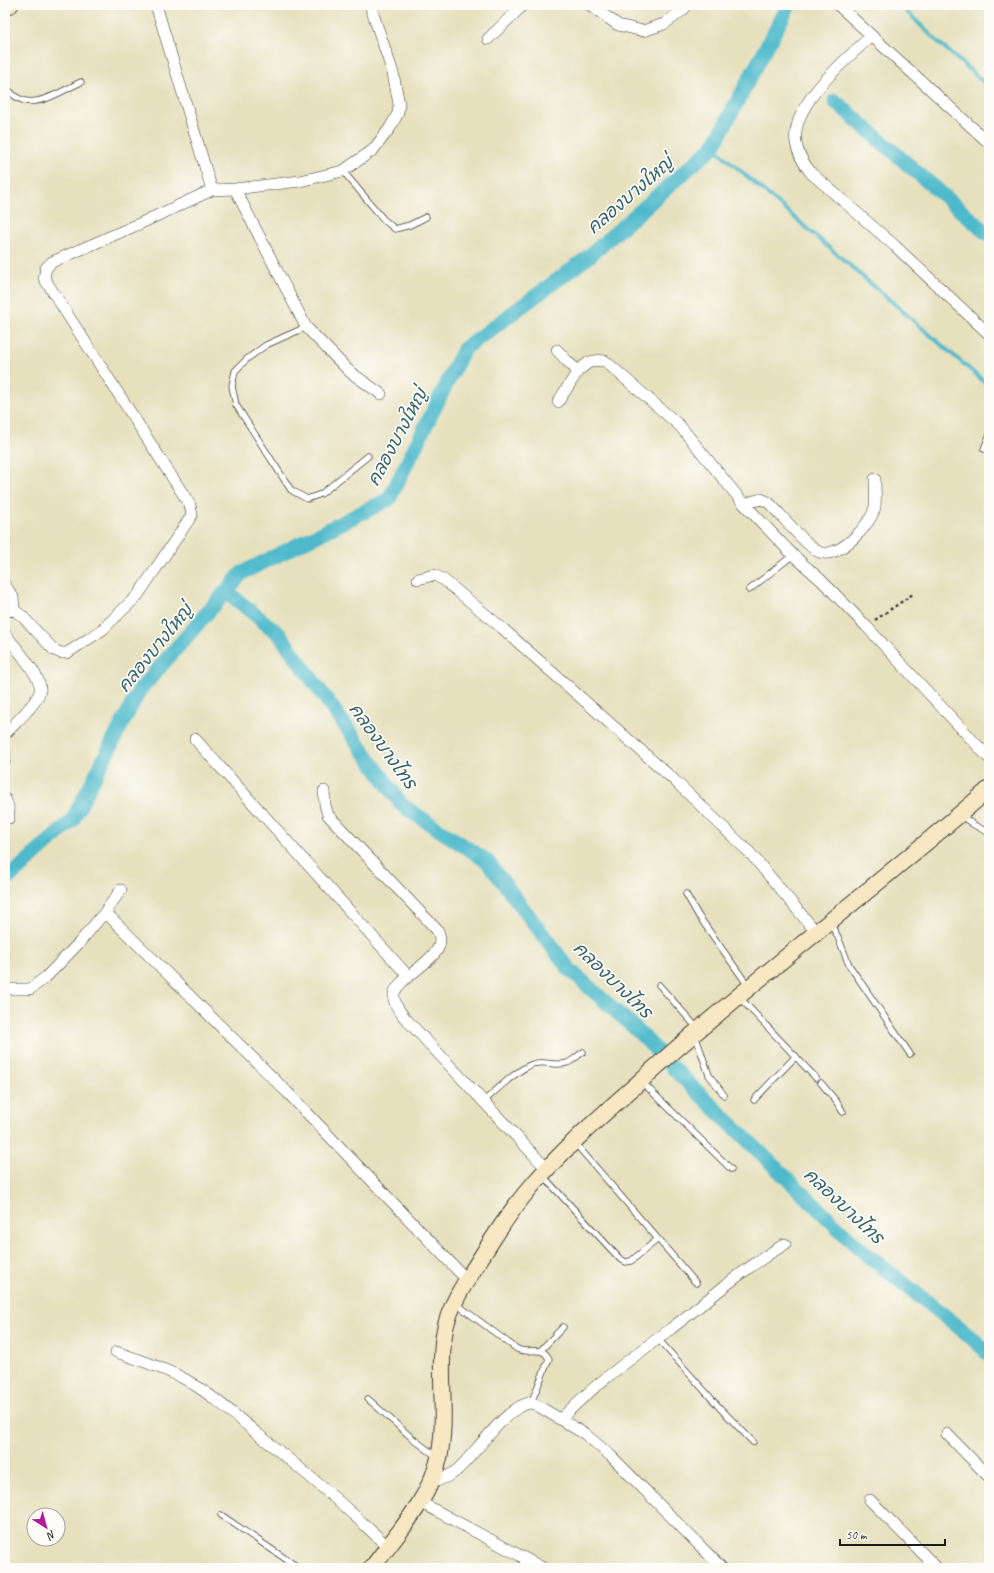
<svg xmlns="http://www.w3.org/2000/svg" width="994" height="1573" font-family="Caveat,'Playpen Sans Thai',sans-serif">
<rect width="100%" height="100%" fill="#fdfcf7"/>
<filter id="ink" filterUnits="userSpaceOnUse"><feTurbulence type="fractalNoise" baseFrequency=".025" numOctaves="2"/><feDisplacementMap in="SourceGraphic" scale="8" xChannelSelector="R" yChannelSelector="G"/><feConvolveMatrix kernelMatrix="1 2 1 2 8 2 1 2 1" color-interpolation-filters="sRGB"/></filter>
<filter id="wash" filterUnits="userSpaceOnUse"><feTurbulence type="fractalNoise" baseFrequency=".012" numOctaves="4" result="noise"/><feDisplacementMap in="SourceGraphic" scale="16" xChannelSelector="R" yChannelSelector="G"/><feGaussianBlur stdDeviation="0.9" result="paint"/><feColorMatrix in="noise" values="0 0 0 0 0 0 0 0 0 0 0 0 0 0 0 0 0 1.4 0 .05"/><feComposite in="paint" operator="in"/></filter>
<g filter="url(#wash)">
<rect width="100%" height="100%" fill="#e6e0bd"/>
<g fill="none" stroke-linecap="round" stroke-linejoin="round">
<path stroke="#4eb9cb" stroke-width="4" d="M900,5l37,36 52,46
M713,147l276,239"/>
<path stroke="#4eb9cb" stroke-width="15" d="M835,101l154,134
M226,591l54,44 123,171 84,55 82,108 71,64 32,34 190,184 107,84 20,19
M5,881l67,-60 67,-130 103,-118 147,-74 75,-150 123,-91 126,-111 76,-142"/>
</g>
</g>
<g filter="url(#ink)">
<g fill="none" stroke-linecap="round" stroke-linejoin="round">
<defs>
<path id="lane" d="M5,84c19,34 50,10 76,-2
M343,171l41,49 11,9 15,-4 16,-8
M306,327l-40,18 -19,14 -12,12 -3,15 4,19 55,85 16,9 14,-5 47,-38
M984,449l5,-13
M749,590l44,-35
M960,815l14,10 15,8
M686,894l12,21 51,72
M830,923l8,14 11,28 61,89
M659,985l39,44
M740,998l76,80
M695,1035l14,40 15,20
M641,1081l90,88
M821,1083l15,18 7,11
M754,1100l42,-44
M484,1101c14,-12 29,-28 46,-36 12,-6 25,2 37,-2 6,-2 11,-8 16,-11
M574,1142l122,141
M543,1176l77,83 6,3 5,-1 27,-22
M455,1303l62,46c13,6 25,-5 32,10l-18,44
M658,1339l61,68 34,35
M541,1350l22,-23
M368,1399l44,39 25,19
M221,1515l78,53
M520,1568l5,-9"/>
<path id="street" d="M156,5l56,185
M590,5l28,20 25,6 21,-7 19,-14 4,-5
M838,5l151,138
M871,36c-25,24 -81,68 -75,107 2,12 8,21 15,30l84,73 94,88
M488,39l35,-34
M235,189l71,138 44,45 31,22
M557,350l11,12 10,9c10,-9 14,-12 27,-10l75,65 64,78 49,51 29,26 44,45 123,132
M558,402l20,-31
M744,504l17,-5 7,3c12,11 38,44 51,50 19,8 52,-27 56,-45 1,-9 0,-19 0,-28
M418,579l16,-4 10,5 58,48 170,150 79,76 65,78
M5,585l8,12 1,13
M5,611l9,-1 8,6 32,34 7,3h6l35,-23 36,-35 54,-80 -2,-10 -146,-227 2,-10 6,-6 87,-38 73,-34 23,-1 65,-8 43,-10 30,-21 17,-22 8,-15 1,-9 -6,-31 -23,-68
M5,634c9,12 38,43 35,57 -3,13 -26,33 -35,43
M195,739l213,237
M5,751v9
M324,791l1,14 3,10 110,116c2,5 3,9 1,15 -4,12 -28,27 -38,37 -3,4 -7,7 -7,12 -1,9 6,16 10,22l143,152
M5,799l3,7 1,12
M121,890l-16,22 182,180 180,188
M13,989h17l16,-12 33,-34 26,-31
M116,1352c22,7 44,15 65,25 28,15 54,38 78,58 45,36 87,71 129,112
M561,1419c32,-34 70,-60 107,-88 39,-30 75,-62 117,-87
M947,1434l42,43
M431,1483c9,-3 18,-6 25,-12 17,-14 51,-66 74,-68 2,0 6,2 8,3l47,28 26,22 111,112
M870,1500l67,68
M420,1502l123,66"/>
<path id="secondary" d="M5,7l5,-2
M372,1568c24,-33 58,-69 67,-110 9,-43 -2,-87 6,-129 4,-19 14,-37 24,-52 17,-28 35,-57 55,-82 33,-40 72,-75 111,-109 28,-26 57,-51 86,-75 89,-75 181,-146 268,-222"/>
</defs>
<use href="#lane" stroke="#3a3934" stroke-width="7"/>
<use href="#street" stroke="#3a3934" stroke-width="12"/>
<use href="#secondary" stroke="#3a3934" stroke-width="18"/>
<path stroke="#3a3934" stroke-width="2.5" stroke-dasharray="3 3" stroke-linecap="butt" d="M875,620l38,-26"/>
<use href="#lane" stroke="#fff" stroke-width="5.5"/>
<use href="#street" stroke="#fff" stroke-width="11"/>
<use href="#secondary" stroke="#f7e8c3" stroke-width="16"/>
</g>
</g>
<g text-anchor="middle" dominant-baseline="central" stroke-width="3.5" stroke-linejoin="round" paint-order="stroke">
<g font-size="18" font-style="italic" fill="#32636b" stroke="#fdfcf7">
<text transform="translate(630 195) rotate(-41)">คลองบางใหญ่</text>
<text transform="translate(397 437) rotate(-62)">คลองบางใหญ่</text>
<text transform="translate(155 648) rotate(-51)">คลองบางใหญ่</text>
<text transform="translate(383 746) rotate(54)">คลองบางไทร</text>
<text transform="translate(613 980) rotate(44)">คลองบางไทร</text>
<text transform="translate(844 1206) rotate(43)">คลองบางไทร</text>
</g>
</g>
<rect width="994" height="1573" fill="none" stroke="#fdfcf7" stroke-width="20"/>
<g transform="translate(46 1527) rotate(143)"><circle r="19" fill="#fdfcf7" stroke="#a3a29f"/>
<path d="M0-3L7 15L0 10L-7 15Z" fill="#b5179e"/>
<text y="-6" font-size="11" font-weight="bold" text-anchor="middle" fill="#1c1c1c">N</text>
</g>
<path d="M840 1539v6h105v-6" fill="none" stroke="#1c1c1c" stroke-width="2"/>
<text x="846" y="1539" font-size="12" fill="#1c1c1c" stroke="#fdfcf7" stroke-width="3" paint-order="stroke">50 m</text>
</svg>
